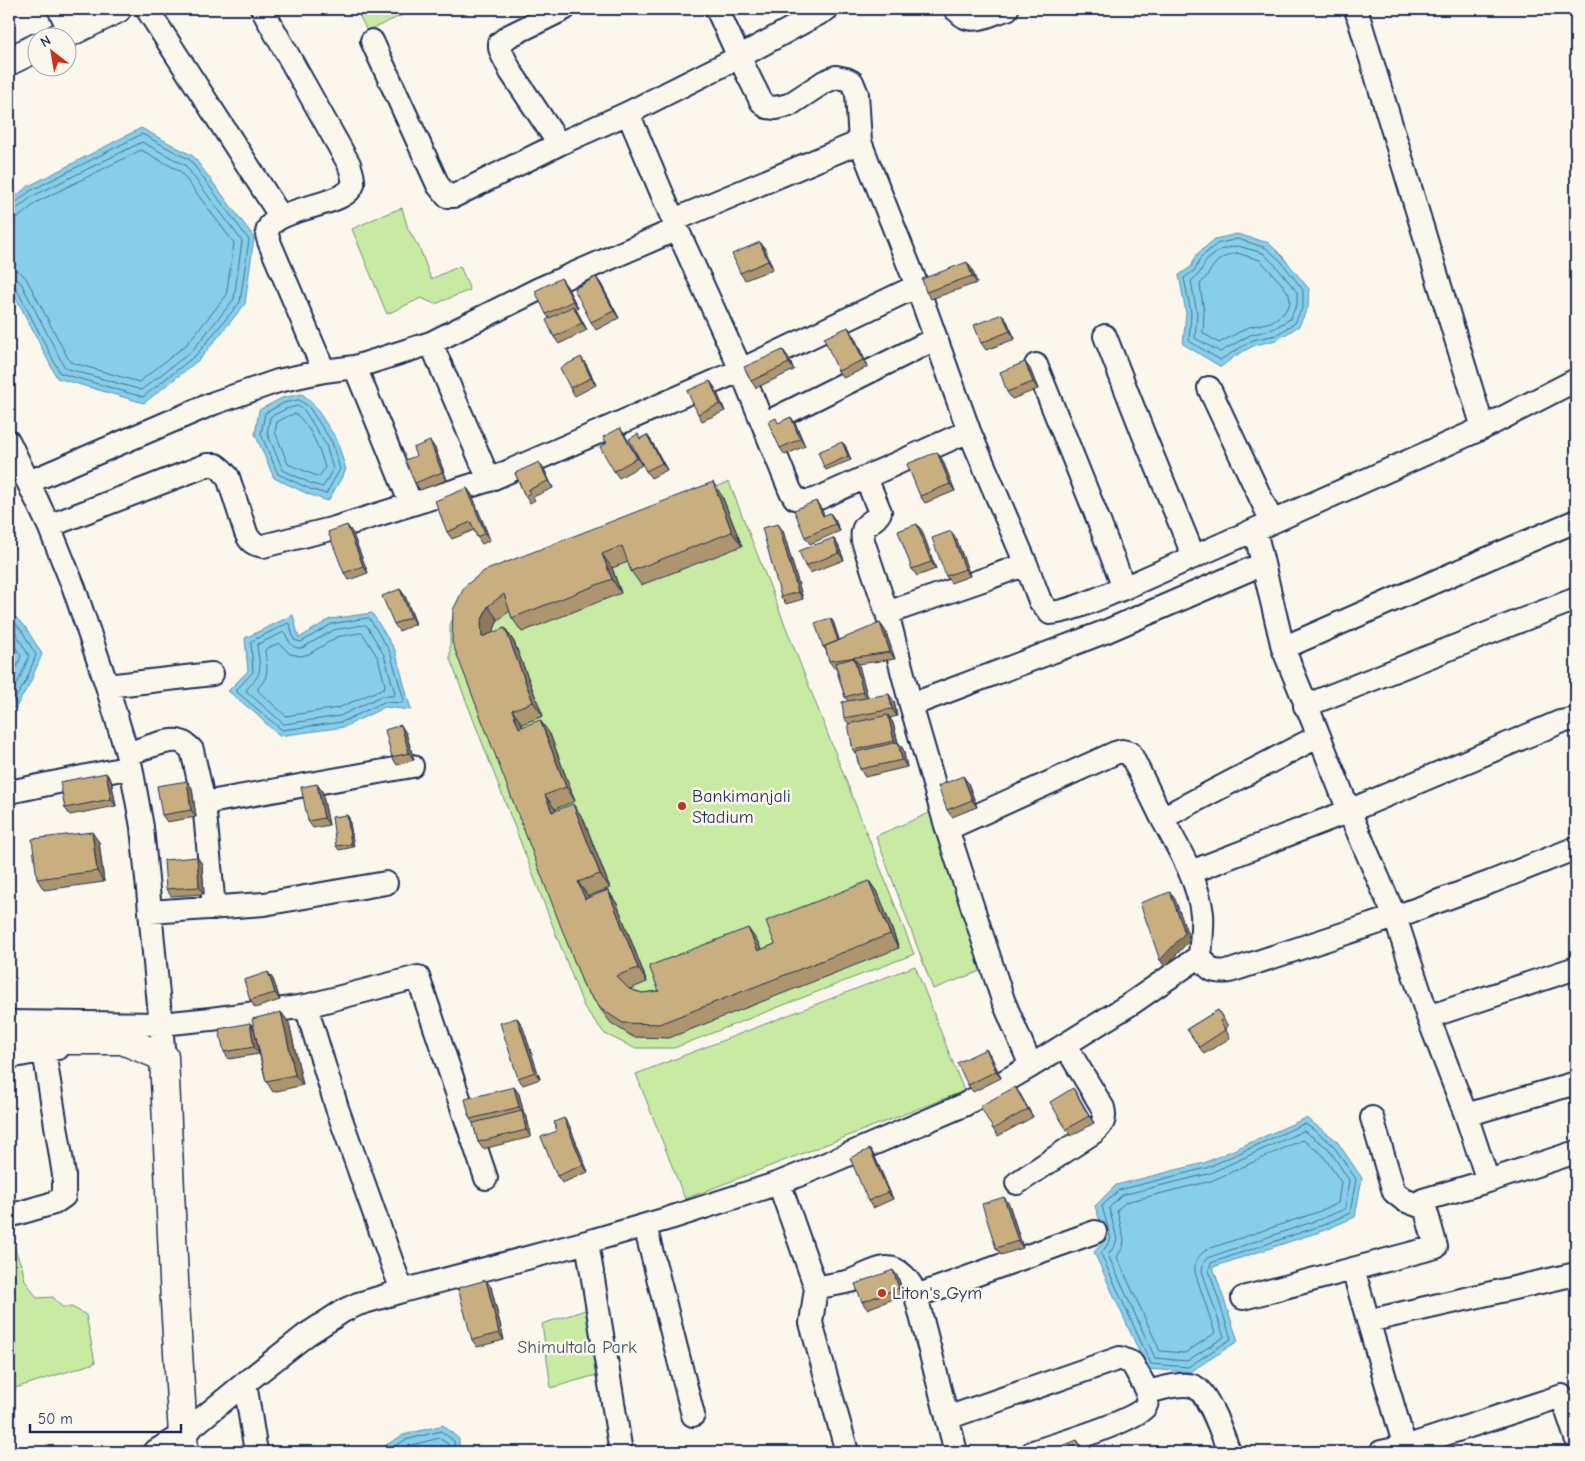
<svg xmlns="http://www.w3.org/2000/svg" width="1585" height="1461" font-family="'Comic Neue',sans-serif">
<rect width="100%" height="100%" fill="#fbf7ec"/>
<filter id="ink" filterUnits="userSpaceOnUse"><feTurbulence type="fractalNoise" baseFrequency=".02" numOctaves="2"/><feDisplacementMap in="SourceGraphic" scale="10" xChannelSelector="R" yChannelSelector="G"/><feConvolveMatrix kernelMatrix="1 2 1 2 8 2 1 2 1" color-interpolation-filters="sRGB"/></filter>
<g filter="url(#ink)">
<path fill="#c8eaa3" stroke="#728c80" d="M356,9h60l-49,22z
M402,208l6,21 12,20 11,30 29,-13 10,24 -35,14 -14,-6 -34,16 -35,-85 31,-14z
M729,482l185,472 -240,94h-40l-29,-14 -21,-27 -134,-348v-34l13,-30 19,-17z
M934,811l52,158 -53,20 -57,-153z
M915,966l49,125 -279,108 -49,-125z
M9,1235l13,32 3,13 12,18 16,-1 9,10h10l14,8 9,48 -86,27z
M601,1305l13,65 -63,18 -9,-64z"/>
<path fill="#87cee8" stroke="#5c8eb1" d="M141,128l52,28 61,81 -9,67 -45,55 -56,44 -87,-25 -48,-94v-82l18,-15z
M1237,234l32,9 14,14 26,32 -1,18 -9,19 -22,14 -22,5 -20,11 -14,11 -38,-23 3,-31 -7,-38 12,-8 6,-13 18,-15z
M302,394l10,8 25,38 9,30 -18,31 -20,-7 -34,-16 -19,-44 4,-24 23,-12z
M9,610l17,18 16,26 -12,29 -15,26 -6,-1z
M372,613l23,37 16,60 -26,-3 -41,20 -65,9 -24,-23 -27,-22 20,-20 -3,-33 48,-23 6,23 31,-19z
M1306,1118l30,22 26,38 -7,39 -30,13 -112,37 25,74 -48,31 -43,-3 -53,-117 12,-13 -11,-33 21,-21 88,-22z
M443,1425l16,14v13h-78v-4l22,-13z"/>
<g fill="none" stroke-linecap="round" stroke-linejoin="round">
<path stroke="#466f95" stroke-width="1" d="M9,205l5,-1 16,-13 112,-57 48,26 59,80 -9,62 -44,53 -53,42 -83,-24 -45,-87 -2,-2 -4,-1
M9,211l6,-1 18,-14 109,-54 43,23 57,76 -8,58 -42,52 -51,39 -76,-22 -44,-85 -6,-5 -6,-1
M9,219l10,-2 18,-15 104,-52 39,21 54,72 -8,53 -40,49 -47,37 -69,-20 -44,-84 -7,-7 -10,-2
M1238,239l28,9 14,12 23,30v16l-8,17 -19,12 -23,5 -33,20 -31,-19 2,-28 -7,-35 11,-8 6,-13 16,-13z
M1238,246l25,7 12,12 22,27v12l-7,15 -17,10 -23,6 -30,17 -25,-14 2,-25 -6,-32 8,-7 7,-13 14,-11z
M1237,253l23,7 21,23 8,11 1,9 -6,10 -13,9 -22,5 -30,16 -16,-10 1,-20 -4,-29c16,-16 10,-25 37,-31z
M299,400l9,6 24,36 8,27 -14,25 -16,-5 -32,-15 -17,-40 4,-21 19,-10z
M298,406l6,4 22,35 7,24 -10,18 -11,-3 -29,-14 -16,-37 3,-16 16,-8z
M296,414c15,13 24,35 29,54l-6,9 -31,-13 -13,-32 2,-10 11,-6z
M9,616l13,15 14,24 -10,26 -13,21 -4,2
M369,618l21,34 14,48 -2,3 -18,-1 -42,20 -60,8 -45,-38v-3l16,-17 -2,-29 1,-2 36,-18 2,2 4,15 7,2 31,-18z
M9,625l8,10 12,21 -9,22 -11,19
M365,625l2,1 17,29 11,38 -1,3h-13l-41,20 -56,8 -38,-33 1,-2c17,-18 13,-19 10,-43l1,-2 26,-12c6,8 5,17 18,16l32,-18z
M361,633l2,1 15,24 7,27 -1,3 -46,20 -52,8 -28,-25v-3c12,-12 9,-21 7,-37l1,-2 13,-6 11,11 11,2 8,-2 28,-17z
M9,637l12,19 -7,19 -5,8
M1304,1124l3,1 25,19 24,35 -6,34 -27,12 -112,38 -2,7 22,69 -43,28 -37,-3 -50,-110 10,-15 -9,-33 17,-16 87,-22z
M1304,1131l24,17 21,32 -4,29 -24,10 -114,39 -4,6 -1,7 22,66 -37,24 -32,-3 -47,-103 7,-10 2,-6 -8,-31 13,-13 86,-21z
M1303,1140l19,14 19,28 -3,21 -20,9 -110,37c-9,5 -14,12 -13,23l20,61 -30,20 -25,-2 -43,-94 6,-10 1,-7 -7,-30 9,-8 85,-21z
M386,1452l19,-12 36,-9 13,10 1,11
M397,1452l11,-6 31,-8 9,6v8"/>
<defs>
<path id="street" d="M59,9l11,22
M147,9l134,208
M262,9l87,155c2,6 5,14 4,20 -6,23 -76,22 -85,45 -2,5 0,10 2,15l54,127
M827,9l-88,48 22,44 6,6 9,1 13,-3 35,-23 12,-5 10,2 6,3 5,12 3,48 57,144 52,145 57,133 14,37 10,12c21,-1 53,-17 74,-25l359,-160 93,-48
M955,9c3,2 7,7 10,8 12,6 30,-5 42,-8
M1356,9l127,419
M372,41l66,144 9,11h7l105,-52 -48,-72 -9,-18 -2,-6v-5l9,-7 55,-27
M628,113l49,116
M559,144l69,-31 111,-56 -22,-48
M674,220l186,-78
M917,286l-176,84 49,120 5,8 11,4 11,-3 152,-68
M1105,336l38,97 51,124
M431,343l58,137
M1036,365l62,154 26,69
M355,367l56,137
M1209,388l63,134
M764,424l171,-85
M9,442l40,84 25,62 33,98 24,81 11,60 22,230
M866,478l14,34c-7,14 -20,8 -17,29l24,72 24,92 36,124 56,171 28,66
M29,482l185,-79 64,-22 46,-10 31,-4 76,-24 108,-54 138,-60 64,141 -252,110 -154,48 -72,18c-10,-2 -13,-4 -17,-13l-18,-56 -6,-7 -6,-5h-9l-158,61
M887,613l104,-36 35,-13
M1283,648l213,-93 80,-34
M107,686l105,-12
M911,705l196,-74 155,-67
M1305,706l189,-75 82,-32
M127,754c13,-4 39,-15 51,-13 6,1 10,5 14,9l12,53 10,105
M9,792l122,-25
M204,803l208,-37
M947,829l168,-76 7,-2 8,2 3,6 29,59
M1191,872l158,-61 211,-89 16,-3
M150,912l114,-8 122,-21
M1200,956c10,14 11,17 30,15l165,-54 96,-35 85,-34
M306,1006l31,102 65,183
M1428,1017l148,-49
M9,1022l152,2 50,-5 95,-13 112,-29 68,201
M9,1057l49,-9
M1466,1115l110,-32
M1372,1118l22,74 10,8 21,8
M1488,1181l88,-29
M779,1183l37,105 -5,35 36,129
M1017,1183l77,-51c9,-8 12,-12 9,-24l-38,-63
M9,1216l45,-13 10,-7v-21l-20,-124
M645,1226l48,189
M587,1242l34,210
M1353,1269l52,178 -24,5
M816,1288c11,-3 23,-4 34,-7 19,-6 37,-23 54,-5 6,6 9,11 12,20l179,-64
M916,1296l40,156
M1243,1298l193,-51 -13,-47 65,-19 -22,-66 -38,-98 -33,-100 -46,-106 -30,-75
M1368,1321l208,-47
M245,1383l11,69
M947,1418l173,-60 12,5 16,29c13,-3 34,-11 47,-5 13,6 29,51 34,65
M1405,1447l157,-51 14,42
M154,1452l29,-18 62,-51 61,-48 37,-24 15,-7 44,-13 185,-49 83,-24 109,-35 47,-19 138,-59 67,-39 101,-63 68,-47c1,-14 3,-28 2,-42 -4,-35 -24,-66 -40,-96l157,-82 -36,-88 -28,-118
M1033,1452c24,-8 98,-29 112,-45 3,-4 2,-10 3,-15"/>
<path id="secondary" d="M58,38l59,-29
M9,61l29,-14
M9,1040h113l42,17 11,245 9,150"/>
</defs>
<use href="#street" stroke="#1b2f5e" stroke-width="26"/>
<use href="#secondary" stroke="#1b2f5e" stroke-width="31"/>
<use href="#street" stroke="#fbf7ec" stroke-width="22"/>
<use href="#secondary" stroke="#fbf7ec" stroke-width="28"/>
</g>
<path fill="#ad966e" stroke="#1b2f5e" d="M760,242l5,7 8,20 -28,11 -5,-7z
M972,269l5,14 -46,16 -5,-7z
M596,277l5,7 18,34 -23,12 -5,-8z
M566,285l12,23 -2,1 11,21 -28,14 -5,-7 -5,-19 -3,-4z
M1007,321l8,18 -29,11 -5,-7z
M848,327l5,7 15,33 -25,11 -5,-7z
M783,350l5,7 6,13 -38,18 -5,-7z
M1025,362l5,7 8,20 -26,10 -5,-7z
M586,364l10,21 -21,11 -5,-8z
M710,381l5,7 10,23 -23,10 -4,-7z
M791,417l5,8 9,21 -20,9 -5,-7 -1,-25z
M620,428l22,37 -23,13 -5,-7 -7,-28z
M647,435l5,7 15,28 -16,8 -5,-7 -5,-33z
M845,445l6,15 -25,10 -2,-3z
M435,448l12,32 -27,10 -5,-7z
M942,459l13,32 -30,12 -5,-7z
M544,469l9,19 -20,9 2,3 -5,3 -5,-7 -10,-23z
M467,488l5,7 18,45 -8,4 -5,-7 -3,-7 -22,9 -5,-7z
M722,496l20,50 -101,39 -10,-14 -3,-9 -16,6 9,25 -99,39 -10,-14 -2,-7 -12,9 -6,13 13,-5 9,14 29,74 -21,8 1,3 27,7 25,67 -20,8 1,1 27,8 27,70 -22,8v2l20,-8 9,14 30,78 -17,7 12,4 17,-2 99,-49 3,8 14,-6 94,-63 10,14 20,53 -230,90 -36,-1 -22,-14 -27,-36 -131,-377z
M821,508l3,8 6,-3 5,7 5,11 -30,13 -5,-7z
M778,524l5,7 20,68 -17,5 -5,-7z
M917,524l5,7 14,38 -19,7 -5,-7z
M352,532l16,41 -19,7 -5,-7z
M833,538l5,7 6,15 -34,13 -5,-7z
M956,538l14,38 -19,7 -5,-7z
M400,589l5,7 11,28 -17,7 -5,-7z
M830,618l3,3 6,19 46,-10 10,29 -37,5 10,34 26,3 3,15 -7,2 3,5 5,19 5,7 4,18 -42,10 -5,-8 -4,-15 -3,-4 -4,-26 -5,-6 4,-17 -3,-4 -9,-29h-2l-5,-7 -3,-11 -3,-3z
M406,733l8,27 -17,5 -5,-8z
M106,773l5,7 5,26 -46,9 -5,-7z
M963,776l5,7 9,24 -25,10 -5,-7z
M187,781l5,7 4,29 -29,5 -5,-7z
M322,791l7,34 -16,3 -5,-7z
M347,815l2,3 5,29 -15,3 -3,-4z
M99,842l5,40 -60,8 -7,-11z
M197,857l5,7 2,30 -33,2 -5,-7z
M273,979l7,21 -25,8 -5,-8z
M1218,1010l10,16 -3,2 5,10 -26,16 -17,-25z
M281,1012l8,11 14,62 -30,7 -7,-11 -10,-41 3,14 -30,5 -5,-7 26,-29 4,7z
M517,1018l5,7 18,54 -17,6 -5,-7z
M991,1056l10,22 -28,14 -5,-7z
M514,1087l5,7 5,20 3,4 4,19 -48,12 -5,-7 -5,-19 -3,-4z
M1015,1087l5,7 13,23 -35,19 -5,-7z
M1073,1088l21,35 -23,13 -5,-7z
M569,1125l19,47 -26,11 -5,-7v-45z
M870,1149l5,8 18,42 -20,9 -5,-7z
M1009,1204l14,44 -22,7 -5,-7z
M898,1277l6,18 -37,14 -5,-7z
M491,1287l13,53 -27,7 -5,-7z"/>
<path fill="#8d7a5a" stroke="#1b2f5e" d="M760,242l5,7 8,20 -5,-8z
M967,262l5,7 5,14 -5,-7z
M596,277l5,7 18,34 -5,-7z
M561,278l5,7 12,23 -5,-7z
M573,306l5,7 9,17 -5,-7z
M1002,314l5,7 8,18 -5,-8z
M848,327l5,7 15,33 -5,-7z
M783,350l5,7 6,13 -5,-7z
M581,357l5,7 10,21 -5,-7z
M1025,362l5,7 8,20 -5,-7z
M710,381l5,7 10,23 -5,-7z
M791,417l5,8 9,21 -5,-7z
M620,428l5,7 17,30 -5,-7z
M647,435l5,7 15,28 -5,-7z
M430,441l5,7 12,32 -5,-8z
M842,442l3,3 6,15 -3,-4z
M937,452l5,7 13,32 -5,-7z
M539,462l5,7 9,19 -5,-7z
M713,482l9,14 20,50 -10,-14z
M467,488l5,7 18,45 -5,-7z
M816,501l5,7 7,16 -5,-8z
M830,513l5,7 5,11 -5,-7z
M778,524l5,7 20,68 -5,-7z
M917,524l5,7 14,38 -5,-7z
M347,525l5,7 16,41 -5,-7z
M951,531l5,7 14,38 -5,-7z
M833,538l5,7 6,15 -5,-7z
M602,554l10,14 9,25 -9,-14z
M400,589l5,7 11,28 -5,-7z
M488,606l10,14 -7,16 -9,1 -1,-15z
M830,618l3,3 8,24 -3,-3z
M880,623l5,7 10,29 -5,-7z
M505,628l9,14 29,74 -10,-14z
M854,658l5,7 9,34 -5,-7z
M889,694l5,7 3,15 -5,-7z
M512,710l10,14 7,18 -10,-14z
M888,715l5,8 6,25 -5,-7z
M540,720l10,14 25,67 -9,-14z
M401,725l5,8 8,27 -5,-7z
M898,742l5,7 4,18 -5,-7z
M106,773l5,7 5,26 -5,-7z
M963,776l5,7 9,24 -5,-7z
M187,781l5,7 4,29 -5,-7z
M317,784l5,7 7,34 -5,-7z
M545,795l10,14 7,17 -10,-14z
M573,804l10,14 27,70 -10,-14z
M347,815l2,3 5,29 -3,-3z
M92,832l7,10 5,40 -7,-11z
M197,857l5,7 2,30 -5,-7z
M869,881l10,14 20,53 -9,-14z
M578,882l10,14 6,17 -9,-14z
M608,890l9,14 30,78 -9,-14z
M1170,892l5,7 15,41 -25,27 -5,-7z
M748,928l10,14 9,23 -9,-14z
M268,972l5,7 7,21 -5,-7z
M281,1012l8,11 14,62 -8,-10z
M517,1018l5,7 18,54 -5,-7z
M250,1023l5,8 4,23 -5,-7z
M986,1049l5,7 10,22 -5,-7z
M514,1087l5,7 5,20 -5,-7z
M1015,1087l5,7 13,23 -5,-8z
M1073,1088l5,8 16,27 -5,-7z
M522,1111l5,7 4,19 -5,-7z
M564,1118l5,7 19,47 -5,-7z
M870,1149l5,8 18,42 -5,-7z
M1004,1197l5,7 14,44 -5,-7z
M893,1270l5,7 6,18 -5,-7z
M486,1280l5,7 13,53 -5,-7z
M1077,1440l5,7 2,5h-2z"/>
<path fill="#c9af80" stroke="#1b2f5e" d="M760,242l8,19 -28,12 -8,-19z
M967,262l5,14 -46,16 -4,-13z
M596,277l18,34 -23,11 -17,-33z
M561,278l12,23 -27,13 -11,-23z
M573,306l9,17 -28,14 -8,-17z
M1002,314l8,17 -29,12 -7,-18z
M848,327l15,33 -25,11 -14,-33z
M783,350l6,13 -38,18 -7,-14z
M581,357l10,21 -21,10 -10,-20z
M1025,362l8,20 -26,10 -7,-20z
M710,381l10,23 -22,10 -11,-23z
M791,417l9,22 -20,9 -12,-26 8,-4 2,5z
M620,428l17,30 -23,13 -14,-24 7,-4 -4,-6z
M638,434l2,5 7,-4 15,28 -16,8 -17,-32z
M430,441l12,31 -27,11 -10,-23 11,-4 -3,-8z
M842,442l6,14 -24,11 -6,-15z
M937,452l13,32 -30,12 -13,-32z
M539,462l9,19 -20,9 2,3 -5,3 -10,-23z
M713,482l19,50 -101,39 -9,-25 -20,8 10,25 -100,39 -8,-24 -16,12 -7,16 1,15 23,-9 28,74 -21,8 7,18 21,-8 26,67 -21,8 7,17 21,-8 27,70 -22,8 7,17 23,-9 30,78 -22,8 13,13 13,4 17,-2 -10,-25 99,-38 10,23 17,-7 -9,-23 103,-40 21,53 -231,90 -36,-1 -22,-14 -17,-22 -132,-345 1,-32 12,-24 19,-15z
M467,488l18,45 -8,4 -6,-15 -24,10 -12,-31z
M816,501l7,15 7,-3 5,11 -30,13 -11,-27z
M778,524l20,68 -17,5 -19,-69z
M917,524l14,38 -19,7 -14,-38z
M347,525l16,41 -19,7 -16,-41z
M951,531l14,38 -19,7 -14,-38z
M833,538l6,15 -34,13 -6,-15z
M400,589l11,28 -17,7 -12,-28z
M830,618l8,23 -15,6 -8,-24z
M880,623l10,29 -61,9 -4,-15z
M854,658l9,34 -18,5 -10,-34z
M889,694l3,15 -48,9 -2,-16z
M888,715l6,26 -41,9 -5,-26z
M401,725l8,28 -17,4 -7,-27z
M898,742l4,18 -42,9 -4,-17z
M106,773l5,26 -46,9 -5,-26z
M963,776l9,24 -25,10 -9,-24z
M187,781l4,29 -29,5 -5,-29z
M317,784l7,34 -16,3 -7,-34z
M347,815l4,29 -15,2 -4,-29z
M92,832l5,39 -60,8 -5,-40z
M197,857l2,30 -33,2 -2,-29z
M1170,892l15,41 -25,27 -20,-57z
M268,972l7,21 -25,7 -6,-20z
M1218,1010l5,9 -3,2 5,9 -26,17 -12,-18z
M281,1012l14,63 -29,6 -14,-62z
M517,1018l18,54 -17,6 -18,-55z
M250,1023l4,24 -30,5 -5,-23z
M986,1049l10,22 -28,14 -11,-22z
M514,1087l5,20 -49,12 -5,-20z
M1015,1087l13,22 -35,20 -13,-23z
M1073,1088l16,28 -23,13 -16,-27z
M522,1111l4,19 -48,12 -5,-19z
M564,1118l19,47 -26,11 -16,-39 16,-6 -3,-9z
M870,1149l18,43 -20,9 -18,-43z
M1004,1197l14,44 -22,7 -14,-44z
M893,1270l6,18 -37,14 -7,-18z
M486,1280l13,53 -27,7 -14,-52z
M1077,1440l5,12h-30v-2z
M1041,1450l2,2h-9z"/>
</g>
<g fill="#c8321e" stroke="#fbf7ec" stroke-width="2">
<circle cx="682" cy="806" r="5"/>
<circle cx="882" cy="1293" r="5"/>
</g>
<g text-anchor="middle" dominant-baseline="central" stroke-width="5" stroke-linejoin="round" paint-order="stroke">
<g font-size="18" fill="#1b2f5e" stroke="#fbf7ec" text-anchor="start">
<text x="692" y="796">Bankimanjali<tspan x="692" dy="21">Stadium</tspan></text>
<text x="892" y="1293">Liton's Gym</text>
</g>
<g font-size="18" fill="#3e546c" stroke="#fbf7ec">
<text x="577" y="1347">Shimultala Park</text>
</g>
</g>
<rect width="1585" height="1461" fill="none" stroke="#fbf7ec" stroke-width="30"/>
<rect x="15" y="15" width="1555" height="1431" fill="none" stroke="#1b2f5e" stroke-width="2" filter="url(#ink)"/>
<g transform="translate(52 52) rotate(329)"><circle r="24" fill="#fbf7ec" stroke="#a1a7b3"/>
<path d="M0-4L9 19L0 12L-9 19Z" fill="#c8321e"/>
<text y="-8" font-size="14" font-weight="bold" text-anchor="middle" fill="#1b2f5e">N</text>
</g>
<path d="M30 1424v8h151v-8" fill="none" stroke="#1b2f5e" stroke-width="2.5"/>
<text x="38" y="1424" font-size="15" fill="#1b2f5e" stroke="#fbf7ec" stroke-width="4" paint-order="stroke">50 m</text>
</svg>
